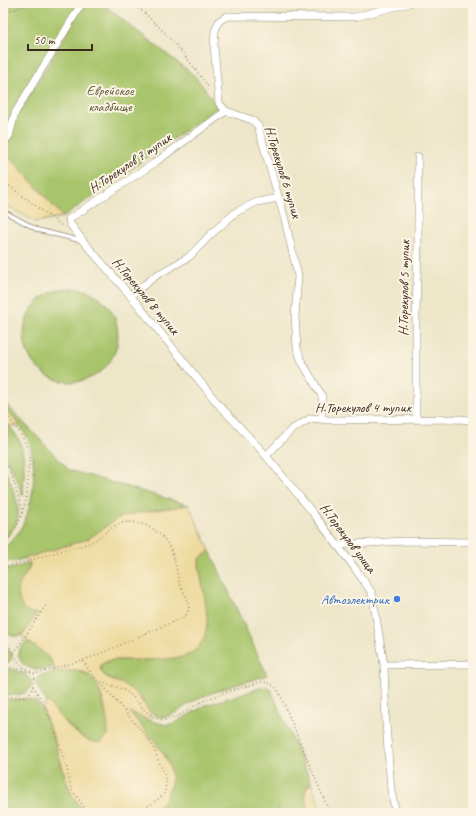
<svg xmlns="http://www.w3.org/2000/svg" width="476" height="816" font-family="Caveat,sans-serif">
<rect width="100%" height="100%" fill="#fcf5e5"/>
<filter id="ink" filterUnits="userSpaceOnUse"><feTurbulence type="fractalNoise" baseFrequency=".025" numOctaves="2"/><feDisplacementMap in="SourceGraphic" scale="8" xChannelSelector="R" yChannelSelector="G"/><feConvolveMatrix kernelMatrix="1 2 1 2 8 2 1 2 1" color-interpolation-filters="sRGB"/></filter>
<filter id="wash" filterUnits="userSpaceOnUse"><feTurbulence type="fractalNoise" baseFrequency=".012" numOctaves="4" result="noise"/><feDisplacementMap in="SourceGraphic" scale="16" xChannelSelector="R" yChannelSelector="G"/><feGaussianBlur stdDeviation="0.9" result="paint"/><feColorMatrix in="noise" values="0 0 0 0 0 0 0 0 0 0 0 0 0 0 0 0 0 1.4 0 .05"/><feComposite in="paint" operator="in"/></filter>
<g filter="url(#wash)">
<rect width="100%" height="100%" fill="#ede6c9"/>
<path fill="#a9c56c" stroke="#727845" d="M3,3h79l-46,76 -21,41 70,-117h16l94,73 23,31 -155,110 -52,-59 -8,8z
M24 335a47 47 0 1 1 94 0a47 47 0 1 1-94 0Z
M3,401l66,69 120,35 -52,8 -19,5 -30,21 -62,19 -10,3 -13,1v-13c6,-6 14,-13 18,-21 13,-23 16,-59 9,-84 -4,-12 -18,-29 -27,-38z
M3,422c26,17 21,46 20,73l-5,-13 -15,-29z
M3,467c7,11 19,41 14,54 -2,6 -9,15 -14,20z
M210,551l57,124c-25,9 -59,16 -80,30 -9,6 -19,15 -30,11 -10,-4 -12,-14 -19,-20 -4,-4 -10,-8 -15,-11 -9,-6 -23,-6 -22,-20 9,-8 33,-4 46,-5 11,0 23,-2 34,-3l26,-30v-11l-8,-51v-6z
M30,563l-2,7 -4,7 4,35 9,1c-9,15 -15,33 -34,17v-62l8,1z
M27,641l17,11 11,15c-7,1 -13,3 -20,2 -10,-1 -20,-10 -15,-20 2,-3 5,-6 7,-8z
M3,642l8,12 1,4 -4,5 -5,-1z
M3,667c11,4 26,5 29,17 -4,13 -18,11 -29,11z
M69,670c9,2 17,2 24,8 7,7 17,47 15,57 -1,3 -4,5 -6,7 -4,1 -8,2 -12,0 -13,-6 -49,-43 -53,-56 -1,-5 0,-8 4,-11z
M264,687l6,1 41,94c-12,15 -2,15 -3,31h-22l-8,-7 2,7h-128l7,-6 8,-49 -38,-47 22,10 16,4 8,-2 31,-18z
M3,700c10,0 25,-3 33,2 14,9 26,73 35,91 3,7 9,14 14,20h-82z"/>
<path fill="#eeda9e" stroke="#94825e" d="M11,158l52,59 -28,5 -32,-19v-37z
M3,406l1,1 16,19h-12l-5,-4z
M189,505l21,46 -11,8v6c2,16 7,36 8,51 1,18 -6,36 -25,41 -6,1 -12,1 -18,2 -12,1 -23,1 -34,1 -9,0 -22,-2 -29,5l-1,5 4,5 4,4 15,5 9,6 7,7 11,15 1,9 -21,-9c25,33 66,62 22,101h-67c-15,-17 -18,-30 -24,-51 -5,-18 -11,-36 -19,-53l5,-8c12,14 35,46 55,41l6,-7c0,-16 -6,-54 -22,-62 -9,-4 -21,-2 -31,-1 -2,-18 -22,-25 -34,-36l4,-4 12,-19c-3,0 -7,0 -10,-2 -9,-4 -10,-20 -7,-28 3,-7 10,-12 10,-20l-4,-5 62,-19 30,-21 19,-5z
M311,782l11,31h-14c1,-16 -9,-16 3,-31z"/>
</g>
<g filter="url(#ink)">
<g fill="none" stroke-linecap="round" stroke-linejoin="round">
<defs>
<path id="service" d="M3,211l35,19 44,11"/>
<path id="minor" d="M226,111l-73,53 -84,55 1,5 13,17 51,59 85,105 43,46 51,62 41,54 18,26 12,72 2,58 5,68 5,22
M3,144l6,-8 6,-23 67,-110
M130,296l27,-21 32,-18 22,-23 25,-22 21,-10 22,-4
M322,419v-23l-20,-34 -5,-14 -2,-32 3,-40 -13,-56 -27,-94 -6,-6 -26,-9 -7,-8 -5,-57 1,-15 4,-10 8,-5 128,1 54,-14
M416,420v-106l2,-69v-88
M266,456l25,-26 20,-12 17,2 133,-1 12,2
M337,545l67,-4 69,1
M384,665l89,-1"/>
</defs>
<use href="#service" stroke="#948874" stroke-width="5"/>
<use href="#minor" stroke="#948874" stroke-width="8"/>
<path stroke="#948874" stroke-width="1.5" stroke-dasharray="1 3" stroke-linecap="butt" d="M132,3c29,22 56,55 77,85
M3,5l12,-2
M3,10c8,2 19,-3 26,-7
M3,181l59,45
M3,413c10,9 20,22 24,35 3,7 2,15 1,22 0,29 -4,52 -25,74
M3,460l7,10 13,42
M3,566c18,-1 33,-8 50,-13 12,-4 25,-5 36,-10 10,-4 18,-13 28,-18 18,-9 43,4 52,21 6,10 7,24 10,35 3,12 17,25 5,36l-94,41 -55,16 -8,-4 -7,-6 -17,-28
M14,653l32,-48
M83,661c5,7 10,17 18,21 8,4 18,4 26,10 12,8 17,23 32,27 14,4 27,-8 39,-15 17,-10 44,-16 63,-22 9,0 13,3 18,10l51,121
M3,665l29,8
M98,680l48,56 7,11 11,27 2,7 -1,12 -4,4 -23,16
M33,686l14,24 7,18 13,41 4,20 18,24
M3,697c25,0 28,5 32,-22"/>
<use href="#service" stroke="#fff" stroke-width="3.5"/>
<use href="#minor" stroke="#fff" stroke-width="7"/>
</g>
</g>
<circle fill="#3f7fe0" stroke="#fcf5e5" stroke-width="1.5" cx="397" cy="599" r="4"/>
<g text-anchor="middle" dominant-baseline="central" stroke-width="4" stroke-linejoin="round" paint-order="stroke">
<g font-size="14" fill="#5c5835" stroke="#fcf5e5">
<text x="110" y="90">Еврейское<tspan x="110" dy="16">кладбище</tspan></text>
</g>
<g font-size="14" fill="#3b2a1e" stroke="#fcf5e5">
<text transform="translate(130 163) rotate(-34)">Н.Торекулов 7 тупик</text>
<text transform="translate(283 172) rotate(73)">Н.Торекулов 6 тупик</text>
<text transform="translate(404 288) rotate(-89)">Н.Торекулов 5 тупик</text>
<text transform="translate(146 296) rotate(50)">Н.Торекулов 8 тупик</text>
<text x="363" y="407">Н.Торекулов 4 тупик</text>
<text transform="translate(348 538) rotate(53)">Н.Торекулов улица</text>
</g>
<g font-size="14" fill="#366cbe" stroke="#fcf5e5" text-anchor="end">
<text x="389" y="599">Автоэлектрик</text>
</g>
</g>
<rect width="476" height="816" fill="none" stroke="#fcf5e5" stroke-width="16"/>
<path d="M28 44v6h64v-6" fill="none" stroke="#3b2a1e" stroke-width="2"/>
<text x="34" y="44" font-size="12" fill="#3b2a1e" stroke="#fcf5e5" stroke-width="3" paint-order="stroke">50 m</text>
</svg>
